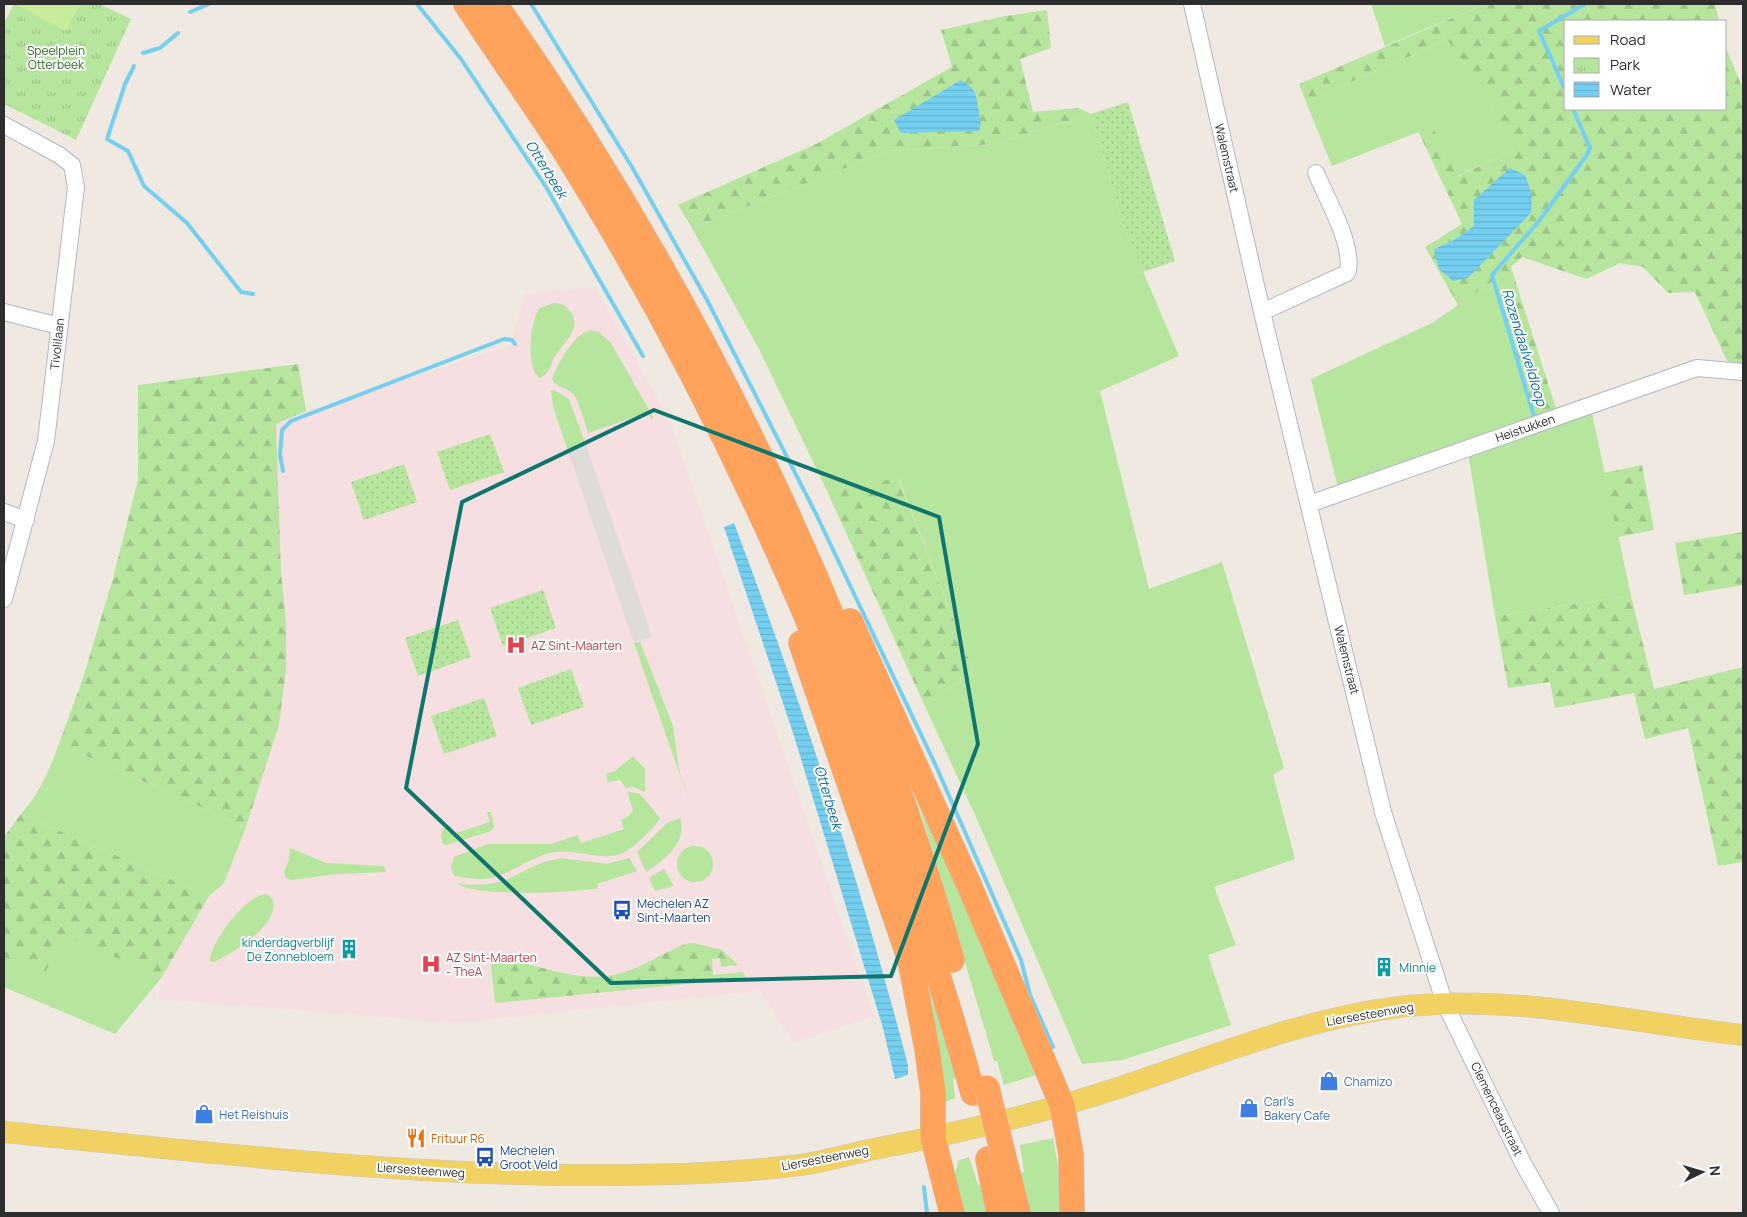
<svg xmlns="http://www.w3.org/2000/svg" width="1747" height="1217" font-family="Manrope,sans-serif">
<defs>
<pattern id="forest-firs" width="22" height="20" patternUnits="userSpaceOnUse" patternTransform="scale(1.25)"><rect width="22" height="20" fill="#b6e59e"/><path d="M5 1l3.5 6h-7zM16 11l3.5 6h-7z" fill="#9dc588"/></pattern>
<pattern id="park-tufts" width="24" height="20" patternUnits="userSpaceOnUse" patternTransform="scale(1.25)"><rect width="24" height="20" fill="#b6e59e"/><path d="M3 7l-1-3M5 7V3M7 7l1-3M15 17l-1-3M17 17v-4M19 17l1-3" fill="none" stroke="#9dc588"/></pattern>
<pattern id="garden-dots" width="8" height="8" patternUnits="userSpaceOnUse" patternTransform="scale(1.25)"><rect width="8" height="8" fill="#b6e59e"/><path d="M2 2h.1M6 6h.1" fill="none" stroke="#9dc588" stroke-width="1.8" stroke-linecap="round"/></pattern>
<pattern id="water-rules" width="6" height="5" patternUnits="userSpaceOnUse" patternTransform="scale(1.25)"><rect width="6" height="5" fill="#75cff0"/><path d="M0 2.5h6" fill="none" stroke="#66b2ce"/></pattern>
</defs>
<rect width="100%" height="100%" fill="#efe9e1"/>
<path fill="#f5dfe0" d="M595,287l75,134 204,595 -80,27 -34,-52 -304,32 -298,-24 4,-22 47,-81 15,-13 22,-56 40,-205 -5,-50 -5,-148 30,-13 204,-65 15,-52z"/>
<path fill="#b6e59e" d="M1371,4h114l-100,42z
M1447,40l46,61 21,49 -57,26 -26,-49 -99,39 -26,-64z
M1091,114l33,113 55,129 -79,35 49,198 73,-27 62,206 -11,7 22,84 -81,28 22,58 -28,10 23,70 -109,35 -40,4 -106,-247 -53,-115 52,-27 -76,-196 -72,12 -67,-140 -68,-123 197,-77 106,-7z
M1492,282l45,141 -198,69 -28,-113 121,-56z
M553,303c7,0 13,2 17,8 13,17 -6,31 -15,45 -4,7 -7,20 -15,22 -15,-8 -10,-59 0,-70z
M590,330l9,2 12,11 42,74 -1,4 -3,-9 -61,21c-4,-12 -7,-27 -14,-38 -6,-8 -18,-7 -22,-16 7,-17 20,-43 38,-49z
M554,390l15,9 17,46 -18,6 -15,-44 -2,-16z
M1591,409l40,187 -136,20 -27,-163z
M640,642l33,84 6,44 12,37 -57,-164z
M875,691l164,383 -35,11 -7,-24h-3l-73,-249z
M59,744l187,83 -22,56 -15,13 -188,-82c19,-21 28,-44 38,-70z
M633,756l12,13v23l-12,-5 -7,1 -6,-8 -12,2 -2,-8 9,-3z
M627,791l13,3 20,24c-5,10 -29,32 -39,36 -21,7 -43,-5 -65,-2 -23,3 -39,18 -60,25 -14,4 -28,1 -42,-1l-3,-9 3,-10 34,-13h63l27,-9 3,8 43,-14 -3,-9 8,-4 4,-6z
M487,812h4l3,15 -3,4 -45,14 -3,-1 -2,-8 2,-7 7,-4 3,9 37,-12z
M680,818c8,25 -16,42 -34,54l-9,-20 30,-29z
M677 864a18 18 0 1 1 36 0a18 18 0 1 1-36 0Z
M290,848l36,15 58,3 2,6 -50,2 -44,6 -6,-2 -2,-6 5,-12z
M561,858l46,6 22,-6 8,13 -40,13 1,4c-25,5 -121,9 -140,-4 16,1 32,2 47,-4 22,-9 29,-17 56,-22z
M664,869l10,17 -19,5 -6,-13z
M266,894l6,4c10,26 -39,55 -58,64l-4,-1c1,-20 35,-65 56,-67z
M908,916l48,161 -3,2 2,19 -10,4z
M64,934l98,43 -47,57 -111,-47v-30l40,17z
M1053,1138l9,51 2,24h-35l-9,-40 4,-1 -4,-27z
M969,1157l9,28 5,-1 5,29h-30l-6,-23 6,-29z"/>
<path fill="url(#forest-firs)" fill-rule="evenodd" d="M1485,4h230l4,17h-153v88h160v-61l17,41v279l-12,1 -36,-77 -27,1 -25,-26 -23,-4 -34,16 -64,-22 -11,10 47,148 -21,8 -45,-141 -34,23 -33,-58 37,-23 -44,-93 14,-5 26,50 56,-26 -22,-49 -45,-61 -141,62 -7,-18zM1531,213l-23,23 -74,13 18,-8 22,-15z
M1047,10l4,38 -31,11 13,53 45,-4 13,6 -96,30 -106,7 -197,77 -14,-23 138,-61 136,-77 -11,-37 64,-14z
M298,364l8,47 -30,13 5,148 5,50v47l-7,56 -33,102 -187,-83 24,-66 30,-100 25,-98v-95z
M1642,465l12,65 -36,7 -14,-64z
M898,478l77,197 -52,27 -96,-211z
M1743,532v53l-59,10 -9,-52z
M1631,596l23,93 89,-22v195l-25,4 -30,-138 -43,11 -11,-46 -79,15 -5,-26 -42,6 -13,-72z
M21,814l188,82 -47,81 -98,-42 -20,40 -40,-18v-120z
M693,943l29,7 16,15 -17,2 -1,-9 -8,1 1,16 30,-3 3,6 -251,25 -5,-46c43,3 84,28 128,17 24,-6 44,-21 67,-30z"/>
<path fill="url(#park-tufts)" d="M14,4h86l31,15 -55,121 -72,-36v-81z"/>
<path fill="url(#garden-dots)" d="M1128,102l47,159 -32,11 -19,-45 -33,-113z
M490,434l14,38 -54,18 -13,-38z
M404,464l13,38 -53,18 -13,-38z
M543,590l13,38 -53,18 -13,-38z
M458,620l13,37 -53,19 -13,-38z
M571,669l13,38 -53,18 -13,-37z
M484,698l13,38 -53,18 -13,-38z"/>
<path fill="#c9ec9a" d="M15,4h65l-14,27z"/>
<path fill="#dfdcd8" d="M586,445l66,192 -18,6 -66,-192z"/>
<path fill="url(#water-rules)" d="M961,80c17,11 14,13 18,31 1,8 3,11 0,20l-78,2 -7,-13z
M1510,168l15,7 7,20 -1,18 -63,65 -15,3 -14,-12 -5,-20 18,-8 22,-15v-26z
M734,523c67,177 126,359 174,542v10l-13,4 -12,-51 -89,-292 -70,-209z"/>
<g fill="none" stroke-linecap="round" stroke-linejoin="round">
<path stroke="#75cff0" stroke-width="4" d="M417,4l44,55 85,128 97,169
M531,4l101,163 75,133 109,214 120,252 85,194 9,35 23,52
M190,12l19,-8
M143,53l17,-5 18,-15
M134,66l-9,18 -18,55 21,12 16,35 43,37 54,69 12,2
M1566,92l-27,-61 46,-27
M1535,420l-43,-145 47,-54 47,-65 4,-8 -17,-39
M283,471l-3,-16 2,-25 9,-9 213,-82 8,1 3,4
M924,1187l3,26"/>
<defs>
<path id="minor" d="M1192,4l70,308 121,500 62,192 79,161 27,48
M4,125l55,30 13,10 4,22 -30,254 -42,158
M4,312l55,14
M1262,312l85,-39c9,-24 -21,-76 -31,-100
M1309,504l388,-136 46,4
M4,512l22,8"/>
<path id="major" d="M4,1132c194,19 388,43 583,43 71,0 142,-1 213,-10 23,-3 46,-10 69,-15 85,-16 167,-35 249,-62 93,-31 184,-69 281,-81 115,-14 231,16 344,28"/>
<path id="highway" d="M466,4c32,49 66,97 98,146 181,288 318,616 409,943
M495,4c203,290 361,616 457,956
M850,621l119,264 93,220 9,49 1,59
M801,643l109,317 17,89 6,44v45l19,75
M1003,1154l15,59
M988,1159l11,54"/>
</defs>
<use href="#minor" stroke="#b4b7c1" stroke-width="18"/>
<use href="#major" stroke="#c9c9c9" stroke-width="22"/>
<use href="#highway" stroke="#c9c9c9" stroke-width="26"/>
<use href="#minor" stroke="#fff" stroke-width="16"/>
<use href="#major" stroke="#f2d163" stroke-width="21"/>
<use href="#highway" stroke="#ffa35c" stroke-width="25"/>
<defs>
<path id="highway-bridge" d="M987,1088l16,66"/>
</defs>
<use href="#highway-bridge" stroke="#c9c9c9" stroke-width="26" stroke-linecap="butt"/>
<use href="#highway-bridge" stroke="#ffa35c" stroke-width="25"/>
</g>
<path fill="none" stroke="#0f766e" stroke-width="4" stroke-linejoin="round" d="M654,410l285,107 39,227 -87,232 -280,7 -205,-195 56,-286z"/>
<defs>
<symbol id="hospital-bare" viewBox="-9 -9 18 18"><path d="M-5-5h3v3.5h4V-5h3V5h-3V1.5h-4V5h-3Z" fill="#e0444e" stroke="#fff" stroke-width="2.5" paint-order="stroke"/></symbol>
<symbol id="bus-bare" viewBox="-9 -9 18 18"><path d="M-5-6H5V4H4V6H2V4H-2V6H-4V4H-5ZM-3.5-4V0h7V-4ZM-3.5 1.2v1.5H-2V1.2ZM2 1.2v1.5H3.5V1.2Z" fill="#1a4fb4" stroke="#fff" stroke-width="2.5" paint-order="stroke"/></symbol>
<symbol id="building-bare" viewBox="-9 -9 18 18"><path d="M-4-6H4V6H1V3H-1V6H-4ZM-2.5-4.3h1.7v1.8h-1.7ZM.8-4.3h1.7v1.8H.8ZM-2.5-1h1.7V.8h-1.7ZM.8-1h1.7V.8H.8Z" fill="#0f9aa8" stroke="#fff" stroke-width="2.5" paint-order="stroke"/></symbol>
<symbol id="shop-bare" viewBox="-9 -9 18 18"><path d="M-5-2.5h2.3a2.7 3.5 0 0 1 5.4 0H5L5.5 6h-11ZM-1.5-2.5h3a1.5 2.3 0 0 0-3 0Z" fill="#3f7fe0" stroke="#fff" stroke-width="2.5" paint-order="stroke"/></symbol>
<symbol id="restaurant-bare" viewBox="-9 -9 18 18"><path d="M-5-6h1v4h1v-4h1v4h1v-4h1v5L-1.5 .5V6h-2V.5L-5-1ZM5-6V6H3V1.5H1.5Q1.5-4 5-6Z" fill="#e8710a" stroke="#fff" stroke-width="2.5" paint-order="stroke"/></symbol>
</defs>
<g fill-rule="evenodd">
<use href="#hospital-bare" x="502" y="631" width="28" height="28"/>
<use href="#bus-bare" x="608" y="896" width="28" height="28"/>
<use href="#building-bare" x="335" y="935" width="28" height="28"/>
<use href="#hospital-bare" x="417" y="950" width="28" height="28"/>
<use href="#building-bare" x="1370" y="953" width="28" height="28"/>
<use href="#shop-bare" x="1315" y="1067" width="28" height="28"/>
<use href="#shop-bare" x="1235" y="1094" width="28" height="28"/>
<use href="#shop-bare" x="190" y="1100" width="28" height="28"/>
<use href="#restaurant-bare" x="402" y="1124" width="28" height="28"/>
<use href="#bus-bare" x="471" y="1143" width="28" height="28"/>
</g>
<g text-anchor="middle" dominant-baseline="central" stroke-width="4" stroke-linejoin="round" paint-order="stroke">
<g font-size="12" fill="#2c6e1b" stroke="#fff">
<text x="56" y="50">Speelplein<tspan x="56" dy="14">Otterbeek</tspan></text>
</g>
<g font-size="12" fill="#2e2e2e" stroke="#fff">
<text transform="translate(1227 158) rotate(77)">Walemstraat</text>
<text transform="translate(57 344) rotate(-84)">Tivolilaan</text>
<text transform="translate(1525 428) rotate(-19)">Heistukken</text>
<text transform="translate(1347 660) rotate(76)">Walemstraat</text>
<text transform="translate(1370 1014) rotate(-10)">Liersesteenweg</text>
<text transform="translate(1497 1109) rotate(64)">Clemenceaustraat</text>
<text transform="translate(825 1158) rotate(-11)">Liersesteenweg</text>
<text transform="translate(421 1170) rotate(4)">Liersesteenweg</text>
</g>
<g font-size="12" fill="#be3a42" stroke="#fff" text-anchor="start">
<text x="531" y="645">AZ Sint-Maarten</text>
<text x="446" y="957">AZ Sint-Maarten<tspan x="446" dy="14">- TheA</tspan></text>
</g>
<g font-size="12" fill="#164399" stroke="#fff" text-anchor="start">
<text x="637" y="903">Mechelen AZ<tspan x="637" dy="14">Sint-Maarten</tspan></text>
<text x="500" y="1150">Mechelen<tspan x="500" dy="14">Groot Veld</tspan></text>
</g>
<g font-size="12" fill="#0d838f" stroke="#fff" text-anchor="end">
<text x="334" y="942">kinderdagverblijf<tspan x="334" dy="14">De Zonnebloem</tspan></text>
<text x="1399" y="967" text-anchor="start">Minnie</text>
</g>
<g font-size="12" fill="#366cbe" stroke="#fff" text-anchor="start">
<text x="1344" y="1081">Chamizo</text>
<text x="1264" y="1101">Carl’s<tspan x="1264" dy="14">Bakery Cafe</tspan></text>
<text x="219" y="1114">Het Reishuis</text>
</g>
<g font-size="12" fill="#c56008" stroke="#fff" text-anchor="start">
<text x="431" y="1138">Frituur R6</text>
</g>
<g font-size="14" font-style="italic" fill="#0d6fa3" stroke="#fff">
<text transform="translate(547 169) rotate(58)">Otterbeek</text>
<text transform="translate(1525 347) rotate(73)">Rozendaalveldloop</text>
<text transform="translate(829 797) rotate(73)">Otterbeek</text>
</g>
</g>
<rect width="1747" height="1217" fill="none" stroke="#2e2e2e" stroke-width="10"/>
<rect x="1564" y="20" width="162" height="90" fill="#ffffff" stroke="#ababab"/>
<rect x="1574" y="36" width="25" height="8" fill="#f2d163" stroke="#ababab"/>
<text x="1610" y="45" font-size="15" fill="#2e2e2e">Road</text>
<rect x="1574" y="58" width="25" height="15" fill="url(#park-tufts)" stroke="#ababab"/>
<text x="1610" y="70" font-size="15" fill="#2e2e2e">Park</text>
<rect x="1574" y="82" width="25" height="15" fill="url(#water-rules)" stroke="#ababab"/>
<text x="1610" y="95" font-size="15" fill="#2e2e2e">Water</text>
<g transform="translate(1702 1172) rotate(85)" stroke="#ffffff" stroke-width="4" paint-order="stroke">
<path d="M0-4L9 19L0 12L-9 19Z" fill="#2e2e2e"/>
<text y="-8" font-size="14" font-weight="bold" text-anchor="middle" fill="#2e2e2e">N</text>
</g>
</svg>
